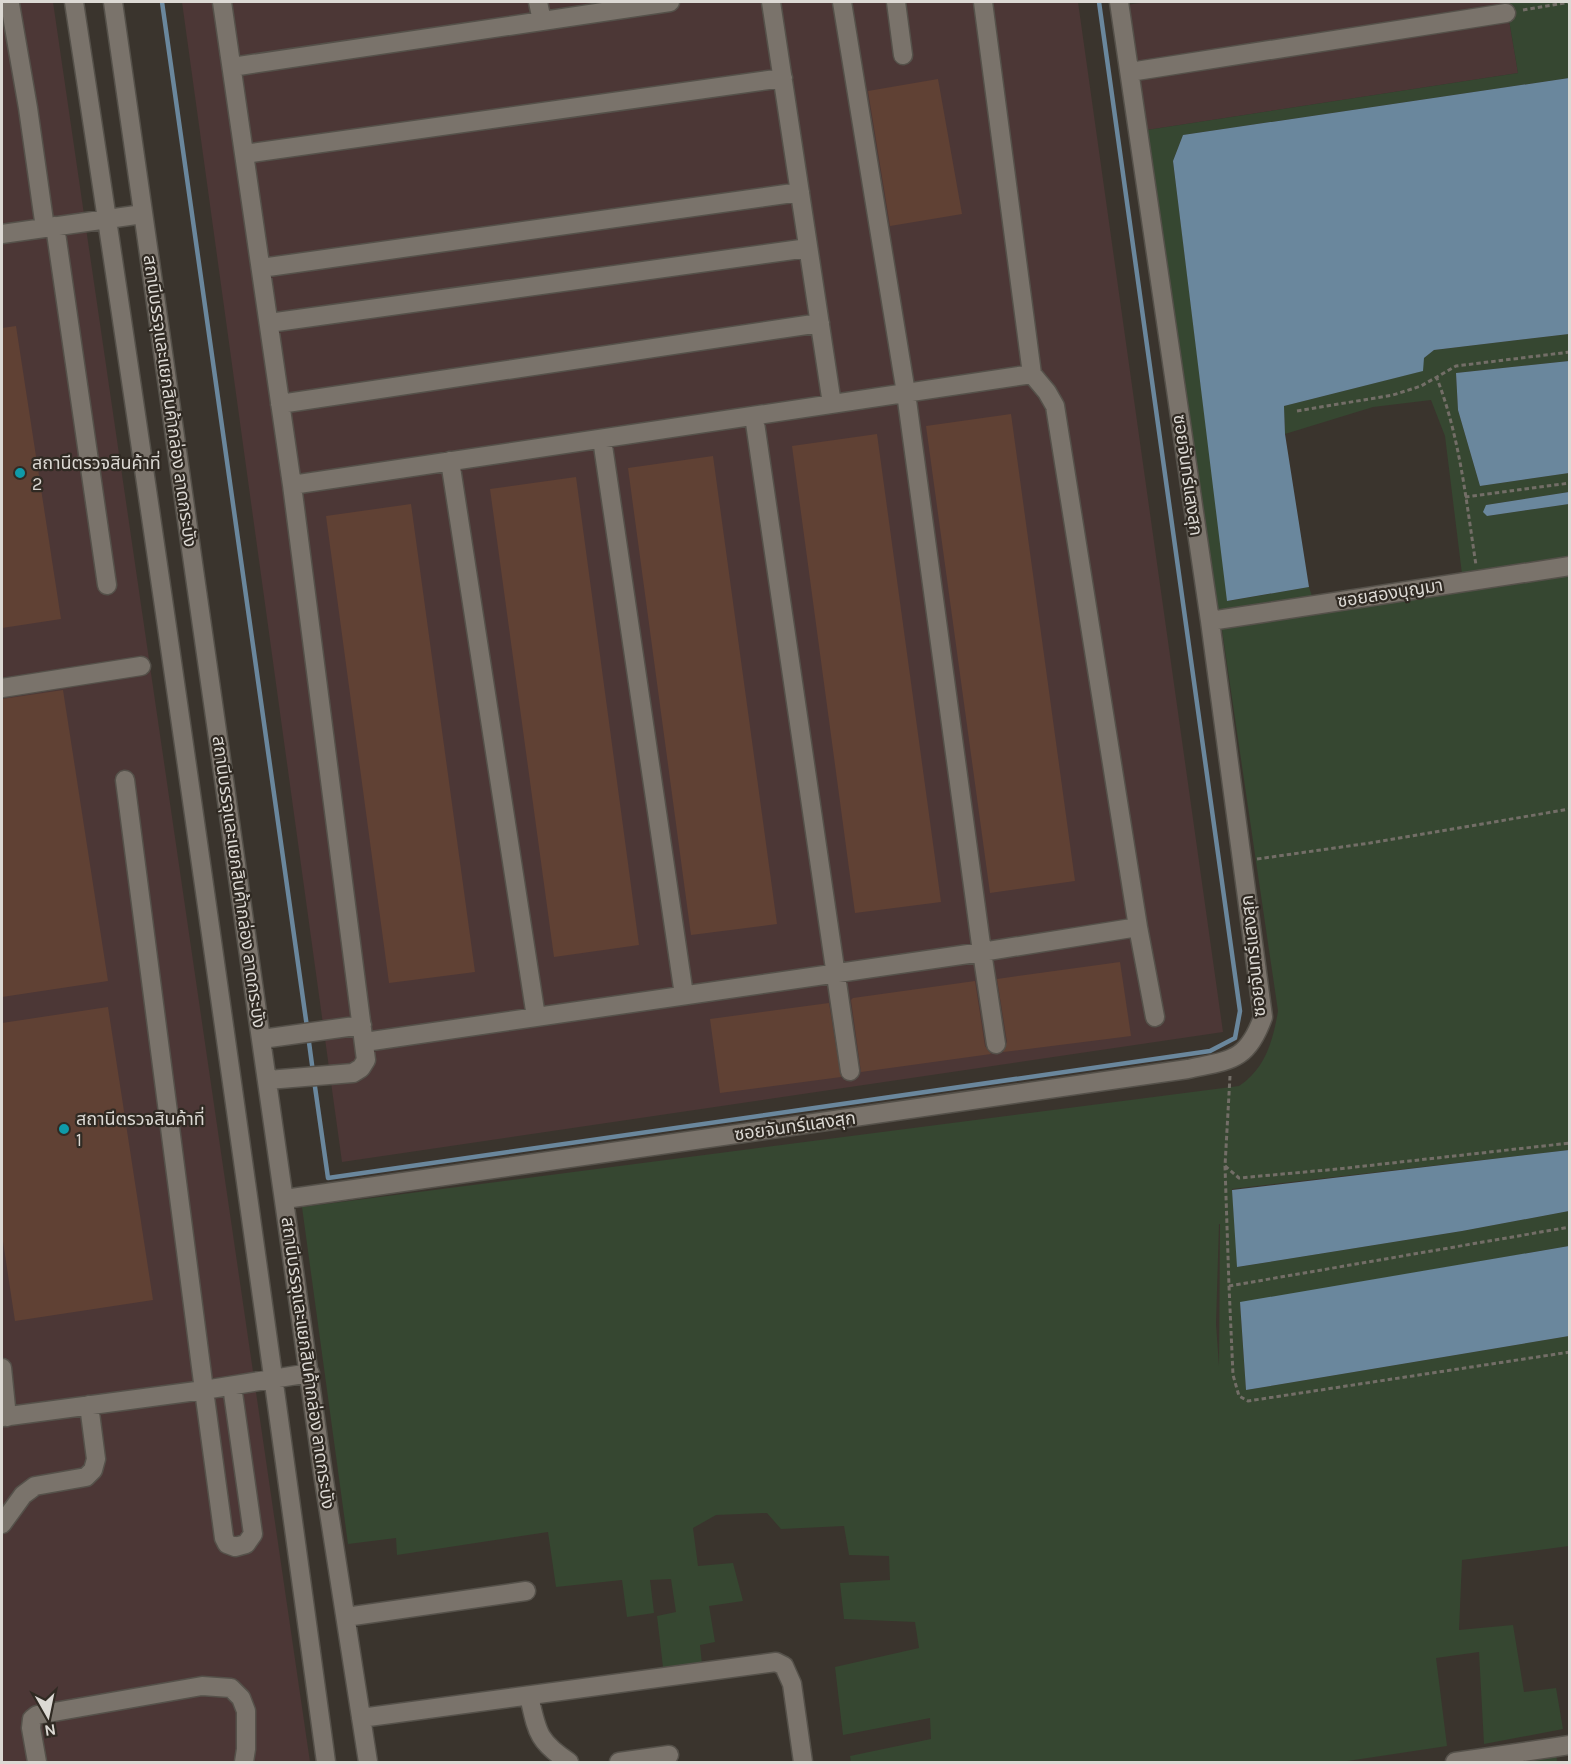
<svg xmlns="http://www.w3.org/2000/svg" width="1571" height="1764" font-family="Karla,'Noto Sans Thai',sans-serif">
<rect width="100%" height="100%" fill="#3a342d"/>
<path fill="#4c3736" d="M2,2h51l257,1760h-308z
M182,2h896l145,1030 -881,130z
M1148,2h358l12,71 -371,57 -22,-125z"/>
<path fill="#364731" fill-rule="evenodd" d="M1506,2h63v76l-386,57 -10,26 55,440 81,-14 4,12 149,-25 -17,-138 -14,-36 -58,7 -88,27 -1,-28 138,-35 2,-13 10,-8 135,-16v27l-113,12 2,37 22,76 89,-13v19l-83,13 1,11 82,-12v646l-337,39 6,78 224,-36 107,-20v35l-329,57 6,87 323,-54v210l-107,14 -3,70 54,-5 11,67 32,-4 7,41 -79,15 -5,-92 -43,6 11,88 -106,16h-490l-1,-6 81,-17 -1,-21 -87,17 -8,-68 84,-19 -4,-26 -71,-3 -4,-36 50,-3 -1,-24 -40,-1 -5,-29 -63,3 -14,-16 -51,2 -23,13 5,38 35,-3 10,38 -34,5 6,36 -15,3 2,19 -39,3 -6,-51 19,-4 -5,-33 -21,1 4,33 -27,4 -5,-37 -66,7 -8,-55 -151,23 -1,-17 -48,6 -46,-337 937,-121c26,-17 34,-45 39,-75l-56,-381 -7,-21 -68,-479 371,-57zM1219,1224h1l-1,142 -3,-42z
M1556,1752l1,10h-85z"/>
<path fill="#6a879d" d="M1569,78v256l-135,16 -10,8 -1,13 -139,35 1,28 24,153 -82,14 -54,-440 10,-26z
M1569,361v112l-89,13 -22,-76 -2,-37z
M1569,492v12l-82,12 -4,-4 3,-7z
M1569,1150v61l-107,20 -225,36 -5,-77z
M1569,1246v90l-323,54 -6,-88z"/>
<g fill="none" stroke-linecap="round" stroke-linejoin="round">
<path stroke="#6a879d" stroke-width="4.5" d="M162,2l145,1025
M308,1035l5,37
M314,1080l14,98 882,-127 25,-13 5,-27 -141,-1009"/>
</g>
<path fill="#604134" d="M938,79l24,135 -72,12 -22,-135z
M16,326l45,293 -59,9v-300z
M1011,414l64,467 -85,12 -64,-467z
M877,434l64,468 -86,11 -63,-467z
M713,456l64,468 -86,11 -63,-467z
M576,477l63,468 -85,12 -64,-468z
M411,504l64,468 -86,11 -63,-467z
M63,690l45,291 -106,16v-298z
M1120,962l11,74 -128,16 4,-10 -10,-63z
M975,981l10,65 6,8 -130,18 -10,-72 2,-2z
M829,1003l12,74 -121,16 -10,-74z
M108,1007l45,293 -138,21 -13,-86v-212z"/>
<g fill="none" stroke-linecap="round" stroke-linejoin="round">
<defs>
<path id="minor" d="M74,2c90,586 172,1173 252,1760
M113,2l210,1472 45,288
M222,2l70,483 74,575 -5,8 -8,5 -85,7
M538,2l4,19
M771,2l61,402
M842,2l64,391 76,559 14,92
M896,2l7,53
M983,2l49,372 15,18 8,14 83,521 17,90
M10,4l18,104 17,120
M232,67l438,-65
M1130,72l376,-59
M244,154l539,-76
M55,226l52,359
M2,234l141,-20
M261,268l539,-76
M269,323l539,-75
M280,404l540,-81
M754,416l96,655
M602,439l82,556
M450,461l86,556
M292,485l740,-111
M1210,621l360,-55
M2,688l139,-22
M125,780l79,610 106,-17
M262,1039l100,-14
M365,1042l617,-90 156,-25
M285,1199l903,-130c42,-9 59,-7 75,-52l-53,-396 -91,-619
M2,1368l5,49
M2,1417l202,-27 20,148 3,6 8,3 11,-3 7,-10 -21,-148
M2,1524l21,-29 12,-9 51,-9 7,-7 3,-11 -7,-54
M346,1617l180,-26
M529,1696c8,35 8,45 40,66
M361,1718l415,-56 8,4 8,18 11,78
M37,1762l-6,-34 1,-9 5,-4 165,-29 29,2 10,10 5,13v38l-2,13
M619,1762l50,-7
M1455,1762l115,-17"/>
</defs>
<use href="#minor" stroke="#55514a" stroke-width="21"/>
<path stroke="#736e67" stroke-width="3" stroke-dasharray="4.5 3" stroke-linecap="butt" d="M1523,10l47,-8
M1436,376c24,60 30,125 40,189
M1297,411l96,-16 28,-9 35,-20 114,-14
M1465,497l105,-14
M1257,859l113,-16 200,-34
M1230,1076l-5,90 4,120 341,-59
M1225,1166l14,12 99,-9 232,-26
M1229,1286l4,89 6,21 9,5 322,-49"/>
<use href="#minor" stroke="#7a736b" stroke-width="18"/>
</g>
<g fill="#0f9aa8" stroke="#302a23" stroke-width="2">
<circle cx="20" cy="473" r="6"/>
<circle cx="64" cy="1129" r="6"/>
</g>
<g text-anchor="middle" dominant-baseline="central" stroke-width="4.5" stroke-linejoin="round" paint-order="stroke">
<g font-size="18" fill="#dcd9d4" stroke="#302a23">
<text transform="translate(170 401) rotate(82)">สถานีบรรจุและแยกสินค้ากล่อง ลาดกระบัง</text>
<text transform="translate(1188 475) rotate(82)">ซอยจันทร์แสงสุก</text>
<text transform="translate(1390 593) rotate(-9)">ซอยสองบุญมา</text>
<text transform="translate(239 882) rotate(82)">สถานีบรรจุและแยกสินค้ากล่อง ลาดกระบัง</text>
<text transform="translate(1253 956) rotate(-96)">ซอยจันทร์แสงสุก</text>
<text transform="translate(795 1126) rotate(-8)">ซอยจันทร์แสงสุก</text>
<text transform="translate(308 1363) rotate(82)">สถานีบรรจุและแยกสินค้ากล่อง ลาดกระบัง</text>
</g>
<g font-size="18" fill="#dcd9d4" stroke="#302a23" text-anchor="start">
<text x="32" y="463">สถานีตรวจสินค้าที่<tspan x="32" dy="21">2</tspan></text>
<text x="76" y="1119">สถานีตรวจสินค้าที่<tspan x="76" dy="21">1</tspan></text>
</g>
</g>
<rect width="1571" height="1764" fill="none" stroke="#dcd9d4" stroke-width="6"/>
<g transform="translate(48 1716) rotate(171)" stroke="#302a23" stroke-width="4.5" paint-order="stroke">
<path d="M0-4.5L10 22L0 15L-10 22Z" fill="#dcd9d4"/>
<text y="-9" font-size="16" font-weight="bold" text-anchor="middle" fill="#dcd9d4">N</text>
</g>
</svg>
